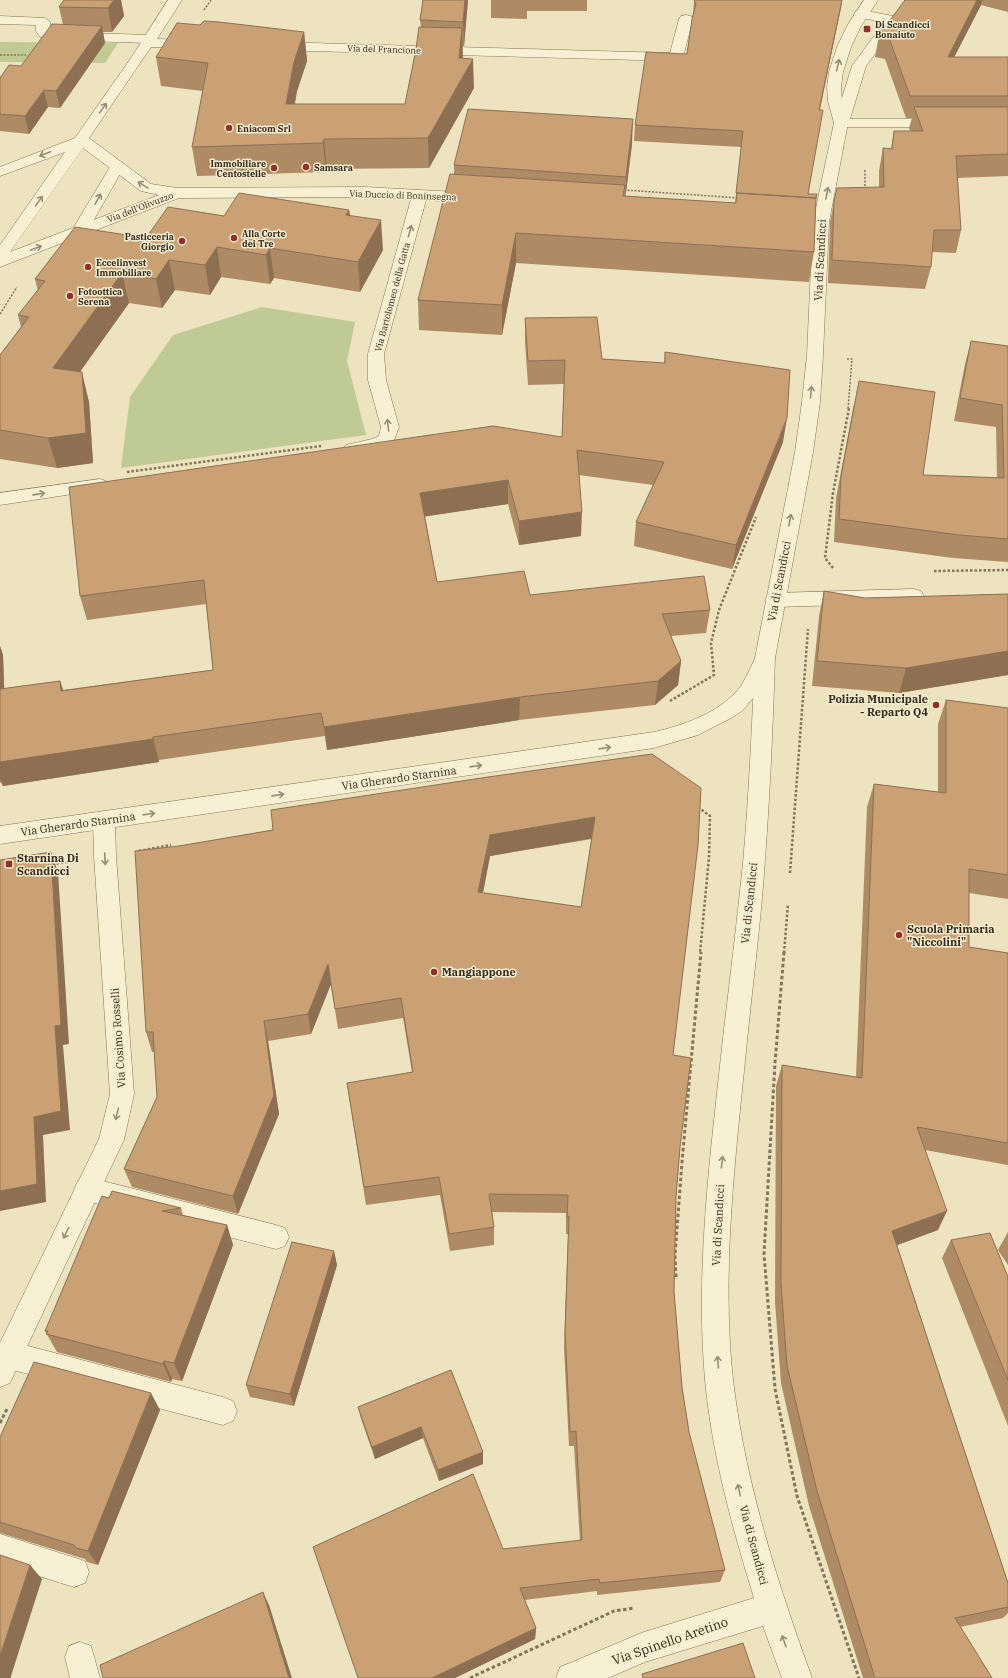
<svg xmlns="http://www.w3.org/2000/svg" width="1008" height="1678" font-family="'IBM Plex Serif',serif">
<rect width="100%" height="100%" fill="#ede3bf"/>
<path fill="#bfca94" d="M0,42l118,1 -13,20 -105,-1z
M262,307l93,15 -8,39 19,74 -245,33 9,-71 43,-62z"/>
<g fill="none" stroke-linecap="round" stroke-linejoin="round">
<defs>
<path id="service" d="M0,16l45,2 5,4v9l3,1 97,3 5,1 2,3 -2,3 -5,1 -98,-3 -12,-3 -4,-6v-6l-36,-1z
M117,163l5,1 2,3 -36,63 -3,3 -5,2 -5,-2 -3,-3 38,-63 2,-3z
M87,1177l189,48 9,3 4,9 -4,9 -9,3 -189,-48 -9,-4 -4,-8 4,-8z
M9,1341l214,56 10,4 4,10 -4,10 -10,4 -214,-56 -9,-4v-20z
M0,1534l85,27 4,11 -4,11 -11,4 -74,-23z
M80,1642l11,4 9,32h-30l-5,-21 4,-11z"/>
<path id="minor" d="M168,0h14l-25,39 38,1 5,1 2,3 -2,3 -5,1 -44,-1 -62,91 62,46 26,4 188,-1 110,6 5,2 3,3 -3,3 -5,2 -49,-3 -42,154 2,26 13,47 -6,16c-13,7 -33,14 -47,10l-3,-4 3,-4 26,-6 7,-3 2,-9 -13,-47v-26l43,-155 -46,-2 -186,1 -179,69v-22l65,-93 -65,24v-9l75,-29 58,-83zM83,148l58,43 18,4 -149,57z
M861,10l37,7 2,3 -34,46 -16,53h91l5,1 2,3 -2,3 -5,1h-100l-5,-1 -2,-3 18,-57 32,-44 -28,-5 -2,-3 2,-3z
M686,15l5,1 2,3 -10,38 -2,3 -5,1 -401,-11 -5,-1 -2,-3 2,-3 5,-1 395,11 9,-34 2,-3z
M100,479l6,2 3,4 -3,4 -106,16v-12z
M914,589l7,2 3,5 -3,5 -7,2 -139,4 -7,-2 -3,-5 3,-5 7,-2z
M765,651l7,2 3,5c-2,67 -5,135 -10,202 -4,61 -12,121 -18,181 -11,112 -27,235 -13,347 13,100 44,196 78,290h-30l-19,-52 -118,36 -37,16h-52l4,-11 84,-35 110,-34c-22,-71 -42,-144 -49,-218 -10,-114 6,-229 18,-342 7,-59 14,-117 20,-175 6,-68 9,-137 12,-205l3,-5z
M104,811l8,3 3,6 1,36 18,238 -10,46 -4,8 -110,235 -10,4v-44l99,-204 11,-45 -16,-238 -1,-36 3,-6z"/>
<path id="tertiary" d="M864,0h14l-17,26 -10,21 -8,25 -2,15 1,14 6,22 -19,99 -6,133 -3,47 -7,50 -38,206 -21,39 -11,13 -10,7 -35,18 -44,13 -654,96v-18l654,-94c30,-7 62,-18 83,-41 8,-10 13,-22 18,-33l40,-206 7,-50 5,-47 6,-133 21,-99 -6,-22 -1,-14 2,-15 8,-25 10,-21z"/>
</defs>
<use href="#service" stroke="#857358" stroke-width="1"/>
<use href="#minor" stroke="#857358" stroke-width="1"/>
<use href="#tertiary" stroke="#857358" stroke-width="1"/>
<path stroke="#857358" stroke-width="1.5" stroke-dasharray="2 1.5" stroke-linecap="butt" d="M204,10l7,-10
M0,55h26
M865,170v21
M624,190l115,8
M0,314l17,-27
M847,359h5l-4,50"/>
<path stroke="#857358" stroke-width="2.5" stroke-dasharray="2.5 2" stroke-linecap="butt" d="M127,472l194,-26
M833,568l-8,-10 8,-65 16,-85
M934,571l74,-1
M670,701l44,-26 -3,-32 8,-33 37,-93
M698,807l12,9 -1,41 -9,96
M139,851l32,-6
M52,864l19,-2
M790,873l18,-244
M784,953l4,-49"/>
<path stroke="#857358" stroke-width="3" stroke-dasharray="3.5 2.5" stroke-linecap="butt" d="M784,952l-9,111 -11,191 11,135 22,107 62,182
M676,1277l-1,-22 7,-93 19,-210
M0,1423l7,-14
M470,1678l144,-67 21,-3"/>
<use href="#service" fill="#f8f0d2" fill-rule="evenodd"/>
<use href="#minor" fill="#f8f0d2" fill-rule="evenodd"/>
<use href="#tertiary" fill="#f8f0d2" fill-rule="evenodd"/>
</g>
<path fill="#ae8a65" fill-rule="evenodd" d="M64,0h57l3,16 -12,16h-9l2,11 -45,65 -12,-1 -19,27 -29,-3v-53l21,-12 42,-41 -4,-18z
M423,0h45l-4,46h-2v12l12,30 -45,80 -102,1 -1,3 -129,4 -5,-29 11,-56 -42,-5 -5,-29 148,-25 3,29 -10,30 -2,13h110l16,-77 -1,-7z
M491,0h96v11h-60v8l-36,-1z
M694,0h148l-22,110 -12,84 8,4 -2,54 -5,30 -293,-19 -14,72 -83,-5 -1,-30 36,-126v-9l178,-21 -7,52 110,7 6,-56 -107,-6 1,-16 52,-71 6,-40z
M904,0h104v12l-27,-7 -27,52h54v119l-51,2 4,52 -5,23 -24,-1 -1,15 -6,22 -97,-6 2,-61 7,-34h42v-17l4,-23 8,1 3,-18h16l-1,-3 3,-10h-6l-21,-59 -10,-2 4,-22 25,-33z
M349,210l1,5 33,35 -23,42 -86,-14 -4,6 -49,-7 -11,18 -35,-5 -13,18 -33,-5 -49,69 9,30 4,61 -36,5 -57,-9v-104l21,-28 -3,-12 20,-24 -3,-12 111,-41 78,-22z
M525,318l77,41 62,4 1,-11 118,90 -51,127 -98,-23 2,-24 17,-37 -74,-10 2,61 -62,9 -11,-41 -83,12 12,66 93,13 180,15 -4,23 -35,3 10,25 -3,24 -23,20 -136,15 -192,30 -2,-14 -166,24v2l-156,24 -2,-4 -1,1v-137l3,9 1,34 56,-8 3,9 150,-20 -7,-66 -119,16 -7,-24 482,-159 2,-53 -36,1 -3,-43z
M971,341l37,5v216l-55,-4 -119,-16 2,-44 18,-94 69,71 74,3 -1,-51 -42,-6 11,-57z
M824,591l41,7 143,-4v81l-109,18 -87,-7 7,-70z
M946,700l62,8v191l-39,-6v54l39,6v212l-83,-15 13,80 -41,15 111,338v30l-5,5 -43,9 32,51h-129l-54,-172 -28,-123 -6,-81 1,-216 6,-21 74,12 11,-270 7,-23 64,8v-68z
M652,754l21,301 7,92 -4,50 -2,94 8,96 7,45 36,138 -5,12 -123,13v-4l-73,9 12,28 -1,11 -80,39h-97l145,-129 77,-8 -6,-95h-5l-5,-98 4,-114h-2v-21l-74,-1 2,15v18l-44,6 -10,-56 -74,10 -19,-122 65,-11 -9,-54 -65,11 -7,-45 -20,50 -43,7 11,73 -41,100 -106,-27 -8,-18 33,-72 -3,-45h-2l-6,-20 33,-186 94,-16zM592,839l-11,68 -98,-14 7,-37z
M109,1198l72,10 2,7 44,10 6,20 -51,136 -10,-2 -1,3 -114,-30 -12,-21z
M1008,1232v33l-10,-15z
M951,1240l57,37v149l-66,-168z
M334,1251l3,14 -43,141 -44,-9 -4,-12z
M451,1370l32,94 -44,17 -16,-43 -48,21 -14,-40 -3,-12z
M160,1410l-62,155 -11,-3 -2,-3 -85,-26v-96z"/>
<path fill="#8d7052" d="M114,0h7l3,16 -12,16 -4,-24z
M465,0h3l-4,46 -1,-24z
M842,0l-1,8 -25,118 3,-16z
M977,0h5l-1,5 -38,74 5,-22z
M102,26l3,17 -45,65 -4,-17z
M462,28l1,29 -3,24 13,-22 1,29 -45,80 -1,-30 31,-80z
M304,32l3,29 -10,30 -8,42 -3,-29 8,-42z
M44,90l4,17 -19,27 -4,-18z
M633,119l-1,25 -7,58 1,-25z
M324,139l3,30 -1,3 -3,-29z
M349,210l3,29 -6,-24z
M381,220l2,30 -23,42 -2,-30z
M516,233v30l-14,72v-30z
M217,247l4,30 -11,18 -5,-30z
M270,248l4,30 -4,6 -4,-29z
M169,260l6,30 -13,18 -6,-29z
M122,273l7,30 -68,95 -8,-30z
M82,372l7,30 4,61 -36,5 -9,-30z
M787,418l-4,24 -51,127 4,-24z
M508,480v24l-86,13 -2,-24z
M582,512l-1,24 -62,9v-24z
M0,646l3,9 2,58 -5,-13z
M1008,651v24l-109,18 7,-25z
M681,661l-3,24 -23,20 3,-24z
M60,681l8,23 -7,-13z
M520,697l-1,23 -192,30 -3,-23z
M153,737l6,25 -156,24 -3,-7v-17z
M595,817l-2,21 -103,18 -11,57 -1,-21 12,-57z
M51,852l7,20 11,172 -6,1 7,85 -27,5 3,67 -46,9v-20l34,-74 21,-91z
M328,964l3,20 -20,50 -3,-20z
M264,1021l4,20 11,73 -41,100 -5,-18z
M947,1211l-9,19 -54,20 8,-19z
M227,1225l6,20 -51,136 -8,-18z
M334,1251l3,14 -43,141 -4,-12z
M164,1361l8,18 -1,3 -8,-18z
M151,1393l9,17 -62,155 -10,-14z
M421,1427l2,11 -48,21 -3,-12z
M483,1452v12l-44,17 -1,-11z
M30,1565l12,14 -31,97v2h-11v-22z
M263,1592l6,13 23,73h-3z
M536,1628l-1,11 -80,39h-23z"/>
<path fill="#caa075" stroke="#8d7052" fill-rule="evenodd" d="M64,0h50l-6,8 -49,-1z
M423,0h42l-2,22 -43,-2z
M694,0h148l-23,110h4l-15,84h9l-1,4 -80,-5 7,-62 -108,-6 11,-73 41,2 5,-35 4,-15z
M905,0h72l-29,57h60v39h-98l-21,-58 -10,-3z
M204,21l15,1 85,10 -10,30 -8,42h119l11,-55 3,-22 43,1 -3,30 14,1 -45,79 -104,1 -1,4 -131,4 16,-84 -52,-6 21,-34 23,2z
M52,24l50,2 -46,65 -12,-1 -19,26 -25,-2v-36l9,-13 12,1z
M914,107h94v47l-52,2 5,74h-27l-3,37 -99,-7 2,-60 3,-12 47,-1 -1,-39 9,1 2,-18h29z
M468,109l165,10 -7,58 -172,-12z
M450,174l175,11 -2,11 113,7 1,-10 79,5 -2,54 -298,-19 -14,72 -84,-5z
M239,193l110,17 -3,5 35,5 -23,42 -88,-14 -4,7 -49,-8 -12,18 -36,-5 -13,19 -34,-6 -69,95 29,4 4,61 -38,5 -48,-8v-75l29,-38 -11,-2 27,-34 -10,-2 40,-52 71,11 22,-31 56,9z
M597,317l5,42 63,4v-11l125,18 -3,48 -51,127 -100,-23 28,-60 -87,-12 5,62 -63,9 -11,-41 -88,13 17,89 87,-11 6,24 174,-19 6,34 -48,4 19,47 -23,20 -138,16 -196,30 -3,-14 -168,24v2l-153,23v-73l60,-8 1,10 152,-21 -9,-90 -124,16 -11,-109 424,-61 69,11 3,-77 -37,1 -3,-43z
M971,341l37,5v193l-49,-4 -120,-16 2,-43 18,-95 76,11 -12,83 81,3 -2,-73 -42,-7z
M824,591l41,7 143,-4v57l-102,17 -89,-7z
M946,700l62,8v167l-39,-6v78l39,6v190l-91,-16 30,84 -55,20 116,352v24l-53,11 37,60h-117l-58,-187 -30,-125 -6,-82 1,-219 80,13 12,-294 72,9z
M652,754l49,34 -3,57 -25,210 18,3 -11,89 -4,50 -2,94 8,96 7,45 36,138 -125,13 -1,-4 -79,9 16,40 -104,50h-74l-45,-131 160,-73 30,75 79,-9 -6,-109 -6,1 -5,-100 4,-116 -2,1 1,-22 -79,-1 5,33 -45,7 -10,-57 -75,10 -17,-104 66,-11 -12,-74 -66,11 -7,-45 -20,50 -44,7 10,74 -41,101 -109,-27 33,-72 -4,-65h-7l-11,-181 44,-5 94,-16 -2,-20 217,-33zM595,817l-14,90 -103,-15 12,-57z
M51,852l10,173 -6,1 6,85 -27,6 3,67 -37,7v-331z
M112,1191l69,17 -19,3 65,14 -53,138 -10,-2 -1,3 -117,-30 2,-3h-3l57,-135 7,2z
M990,1233l18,44v103l-57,-140z
M292,1242l42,9 -44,143 -44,-9z
M34,1362l117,31 -63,158 -12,-3 -2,-3 -74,-23v-85z
M451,1370l32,82 -45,18 -17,-43 -49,20 -14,-40z
M0,1555l30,10 -30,91z
M263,1592l26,86h-186l-3,-13z
M743,1643l12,35h-112l-1,-4z"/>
<defs><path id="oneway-shaft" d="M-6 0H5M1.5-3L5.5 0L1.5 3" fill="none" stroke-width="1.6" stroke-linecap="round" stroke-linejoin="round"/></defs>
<g stroke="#968d77">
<use href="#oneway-shaft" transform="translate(838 65) rotate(-76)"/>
<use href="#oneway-shaft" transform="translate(103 108) rotate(-55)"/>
<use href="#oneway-shaft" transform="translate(45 154) rotate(159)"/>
<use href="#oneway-shaft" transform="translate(143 185) rotate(-148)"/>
<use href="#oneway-shaft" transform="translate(827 193) rotate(-79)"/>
<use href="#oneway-shaft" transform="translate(98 199) rotate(-60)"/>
<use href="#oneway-shaft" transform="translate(39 201) rotate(-55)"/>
<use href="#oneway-shaft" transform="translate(410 231) rotate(-74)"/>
<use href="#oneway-shaft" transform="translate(36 248) rotate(-21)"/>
<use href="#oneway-shaft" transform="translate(811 392) rotate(-85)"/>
<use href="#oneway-shaft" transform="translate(388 425) rotate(-96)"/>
<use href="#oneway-shaft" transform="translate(39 494) rotate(-8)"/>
<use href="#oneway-shaft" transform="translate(790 520) rotate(-79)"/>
<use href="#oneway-shaft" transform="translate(605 748) rotate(-8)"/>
<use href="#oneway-shaft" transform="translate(476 766) rotate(-8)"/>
<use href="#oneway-shaft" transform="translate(278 795) rotate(-8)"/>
<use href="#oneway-shaft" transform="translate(149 814) rotate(-8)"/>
<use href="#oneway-shaft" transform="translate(105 859) rotate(87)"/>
<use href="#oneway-shaft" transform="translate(117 1114) rotate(104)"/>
<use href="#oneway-shaft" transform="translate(722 1162) rotate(-84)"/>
<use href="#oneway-shaft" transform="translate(66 1233) rotate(115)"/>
<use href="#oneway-shaft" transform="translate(718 1362) rotate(-94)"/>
<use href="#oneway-shaft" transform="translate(739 1490) rotate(-102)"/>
<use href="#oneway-shaft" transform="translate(784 1641) rotate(-109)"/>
</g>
<g fill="#933129" stroke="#f4ecce" stroke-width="1.5">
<rect x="863" y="25" width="8" height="8" rx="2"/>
<circle cx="229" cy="128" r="4"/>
<circle cx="306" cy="167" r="4"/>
<circle cx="274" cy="168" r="4"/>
<circle cx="234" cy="238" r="4"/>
<circle cx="182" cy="241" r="4"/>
<circle cx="88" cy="267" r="4"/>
<circle cx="70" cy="296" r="4"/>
<circle cx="936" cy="705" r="4"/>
<rect x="5" y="860" width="8" height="8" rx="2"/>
<circle cx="899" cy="935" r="4"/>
<circle cx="434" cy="972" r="4"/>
</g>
<g text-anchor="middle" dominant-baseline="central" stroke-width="3" stroke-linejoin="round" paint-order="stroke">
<g font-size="9" font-weight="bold" fill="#352a1c" stroke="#f4ecce" text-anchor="start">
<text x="875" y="24">Di Scandicci<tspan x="875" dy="10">Bonaiuto</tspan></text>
<text x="237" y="128">Eniacom Srl</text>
<text x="266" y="163" text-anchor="end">Immobiliare<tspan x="266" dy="10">Centostelle</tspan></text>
<text x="314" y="167">Samsara</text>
<text x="242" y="233">Alla Corte<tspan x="242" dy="10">dei Tre</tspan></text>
<text x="174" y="236" text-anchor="end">Pasticceria<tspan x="174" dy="10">Giorgio</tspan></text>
<text x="96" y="262">Eccelinvest<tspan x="96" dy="10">Immobiliare</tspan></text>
<text x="78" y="291">Fotoottica<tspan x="78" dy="10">Serena</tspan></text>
</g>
<g font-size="9" fill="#352a1c" stroke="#f4ecce">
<text transform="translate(384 49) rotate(2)">Via del Francione</text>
<text transform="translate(403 195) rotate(2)">Via Duccio di Boninsegna</text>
<text transform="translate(140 207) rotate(-21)">Via dell'Olivuzzo</text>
<text transform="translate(392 297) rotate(-75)">Via Bartolomeo della Gatta</text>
</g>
<g font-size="11" fill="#352a1c" stroke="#f4ecce">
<text transform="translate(820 260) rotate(-87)">Via di Scandicci</text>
<text transform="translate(779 581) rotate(-79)">Via di Scandicci</text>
<text transform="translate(399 778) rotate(-8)">Via Gherardo Starnina</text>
<text transform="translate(78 824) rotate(-8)">Via Gherardo Starnina</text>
<text transform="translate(749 903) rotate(-84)">Via di Scandicci</text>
<text transform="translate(118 1038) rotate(-94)">Via Cosimo Rosselli</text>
<text transform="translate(718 1225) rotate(-87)">Via di Scandicci</text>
<text transform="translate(754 1545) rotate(75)">Via di Scandicci</text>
</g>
<g font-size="11" font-weight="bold" fill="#352a1c" stroke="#f4ecce" text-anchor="start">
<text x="928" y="699" text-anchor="end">Polizia Municipale<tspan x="928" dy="13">- Reparto Q4</tspan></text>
<text x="17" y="858">Starnina Di<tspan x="17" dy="13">Scandicci</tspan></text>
<text x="907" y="929">Scuola Primaria<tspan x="907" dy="13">"Niccolini"</tspan></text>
<text x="442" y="972">Mangiappone</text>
</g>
<g font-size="13" fill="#352a1c" stroke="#f4ecce">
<text transform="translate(670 1641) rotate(-19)">Via Spinello Aretino</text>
</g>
</g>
</svg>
